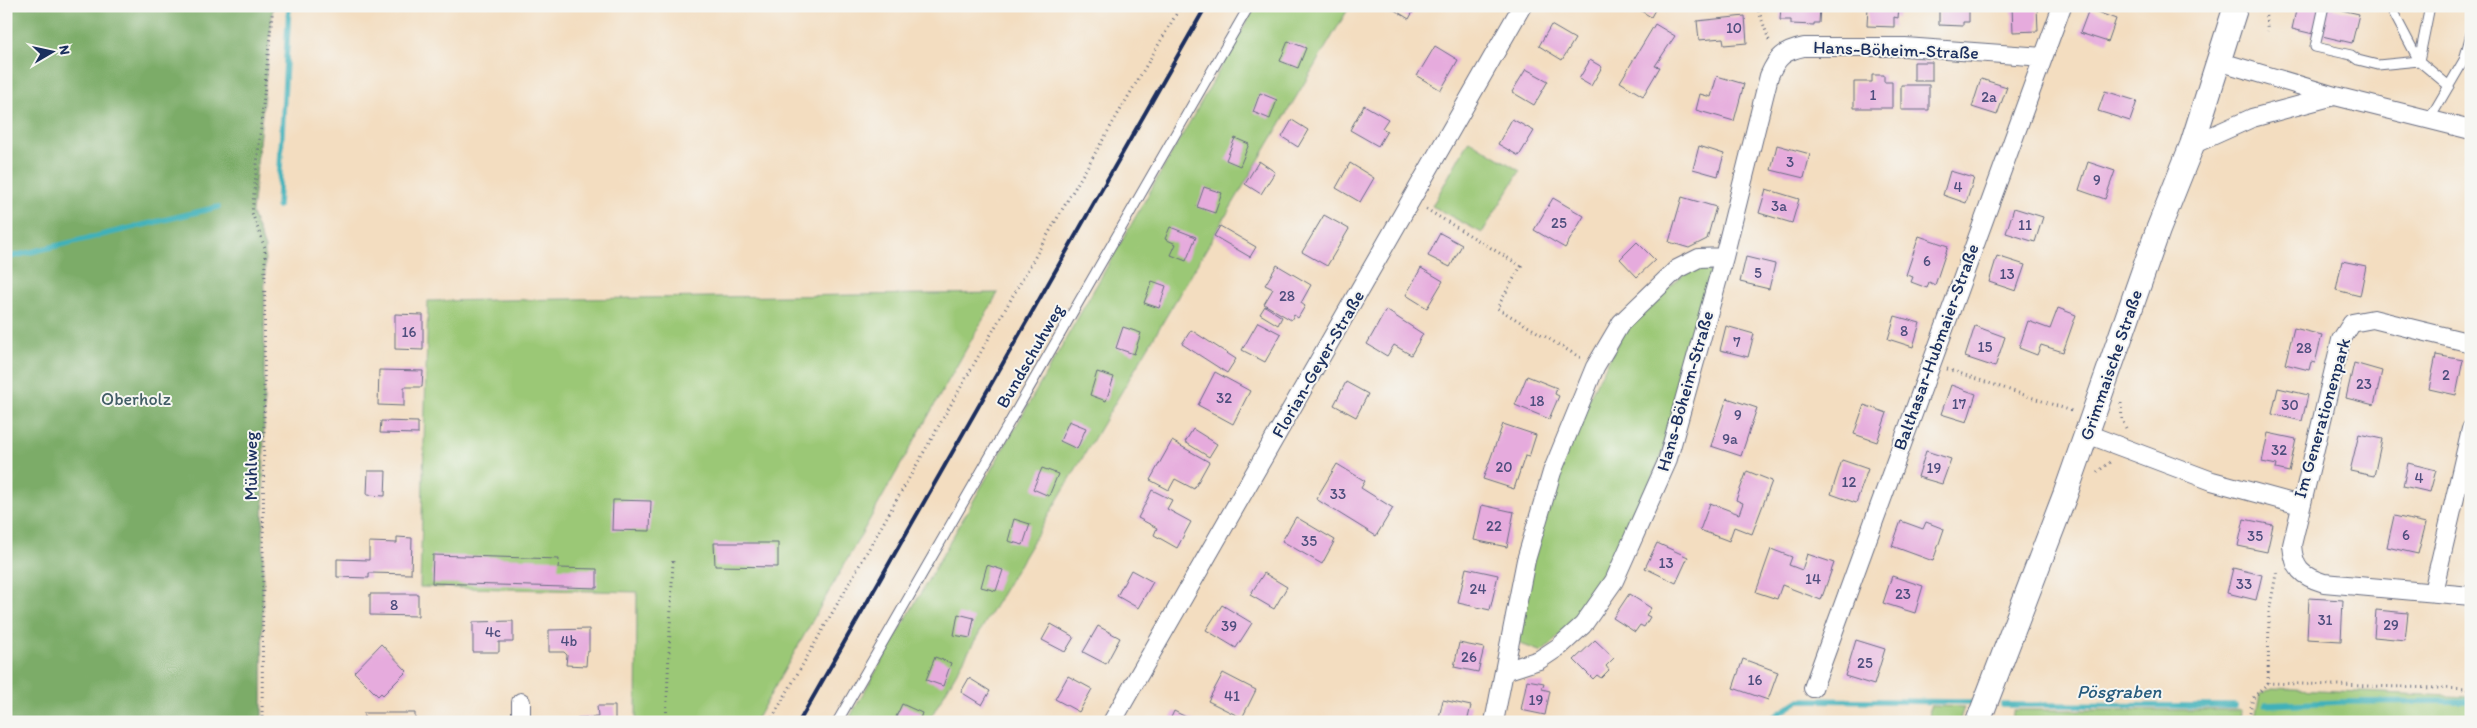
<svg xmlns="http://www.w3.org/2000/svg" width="2477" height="728" font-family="Itim,sans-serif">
<rect width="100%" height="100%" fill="#f6f6f2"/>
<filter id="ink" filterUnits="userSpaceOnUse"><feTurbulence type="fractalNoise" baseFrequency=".02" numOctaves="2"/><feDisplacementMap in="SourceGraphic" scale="10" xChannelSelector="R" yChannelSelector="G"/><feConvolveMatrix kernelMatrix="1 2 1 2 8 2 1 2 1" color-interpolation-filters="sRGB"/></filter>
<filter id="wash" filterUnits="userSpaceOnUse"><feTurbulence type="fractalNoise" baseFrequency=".0096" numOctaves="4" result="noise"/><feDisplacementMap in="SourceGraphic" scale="20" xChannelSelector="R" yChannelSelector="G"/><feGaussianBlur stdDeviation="1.12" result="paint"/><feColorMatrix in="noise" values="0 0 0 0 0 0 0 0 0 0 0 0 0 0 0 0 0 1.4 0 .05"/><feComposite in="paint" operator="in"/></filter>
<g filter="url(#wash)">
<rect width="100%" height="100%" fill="#f3ddc0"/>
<path fill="#9bc876" stroke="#5b7c6a" d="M1256,6h94l-357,603 -65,113h-81z
M1469,140l51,31 -38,62 -50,-27z
M1698,267l12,4 3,8 -52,178 -51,118 -29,41 -39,36 -24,-9 14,-82 43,-137 51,-96 62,-58z
M998,293l-243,429h-119l1,-130 -217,-5 8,-286z
M2272,688l199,9v25h-217l6,-27z
M1930,706l34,1 -5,15h-30z
M2014,710h227l-1,12h-230z"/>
<path fill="#7cac67" stroke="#4c6e62" d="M6,6h267l-21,207 13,35 -3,474h-256z"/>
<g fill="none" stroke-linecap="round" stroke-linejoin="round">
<path stroke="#41b1b9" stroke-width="5.5" d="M278,206l11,-200
M6,258l212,-51
M2003,705l232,1
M2265,705l77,-3 129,-1
M1766,722l34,-22 170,2"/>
</g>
<g id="blocks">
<path fill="#e6abdd" d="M1388,6h28l-7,13z
M1633,6h24l-6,11z
M1781,6h39l-1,17h-5v2l-23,-1v-4h-11z
M1868,6h31l-1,12 -4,-1v10l-27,-1z
M1939,6h30v16h-6v4l-24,-1z
M2012,6h25l1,25 -25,1z
M2297,6h27l35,8 -7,29 -60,-14z
M2089,9l27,10 -8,23 -28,-9z
M1745,16l2,27 -23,2 -1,-7 -24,2 -2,-19z
M1655,24l20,12 -20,30 5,1 -17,29 -23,-14z
M1551,25l24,14 -13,21 -23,-14z
M1288,41l18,7 -8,20 -18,-7z
M1435,46l23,14 -17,30 -24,-14z
M1590,60l12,7 -11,19 -12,-7z
M1914,62h18v19h-18z
M1526,69l22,12 -14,24 -22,-13z
M1872,75h12v7h8v26h-38v-26h18z
M1717,76l27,8 -10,37 -38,-11 4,-16 11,3z
M1981,79l26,8 -10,28 -25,-8z
M1901,85h28v25h-28z
M2105,91l32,10 -7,20 -32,-10z
M1260,93l17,7 -7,19 -17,-7z
M1364,105l24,14 -6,9 5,3 -9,15 -28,-16z
M1512,119l22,12 -15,25 -21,-12z
M1292,120l16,10 -10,17 -16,-10z
M1235,138l14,6 -9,22 -14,-6z
M1777,145l33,9 -6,24 -33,-8z
M1699,146l25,8 -6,22 -25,-7z
M1259,161l16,11 -14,22 -16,-10z
M2088,162l27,9 -10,28 -26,-9z
M1350,163l24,15 -14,24 -24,-14z
M1950,171l24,7 -8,25 -23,-8z
M1204,187l18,6 -7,20 -18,-6z
M1766,189l33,10 -7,24 -33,-10z
M1682,197l34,10 -9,32 -18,9 -20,-6z
M1553,198l31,18 -19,32 -31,-18z
M2014,208l29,9 -8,25 -29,-9z
M1324,215l25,14 -22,37 -25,-14z
M1220,226l36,21 -6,10 -36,-21z
M1170,227l26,10 -10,24 -15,-6 5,-11 -11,-5z
M1440,233l22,12 -12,22 -22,-11z
M1919,236l29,10 -13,39 -6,-3 -2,6 -16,-6 2,-5 -7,-2z
M1637,242l18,18 -18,17 -17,-18z
M1997,256l28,9 -9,26 -27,-9z
M1746,257l29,7 -6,25 -29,-7z
M2342,261l24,5 -6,30 -24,-6z
M1277,265l34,20 -10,18 4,3 -7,12 -4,-3 -3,5 -27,-16 9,-15 -8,-4z
M1421,268l22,13 -16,27 -21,-13z
M1152,281l14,5 -7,22 -15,-5z
M1265,306l17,11 -4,8 -18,-11z
M2058,308l18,7 -13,37 -22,-7 -4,10 -18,-7 9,-27 22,8z
M1386,310l37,24 -12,21 -17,-10 -7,11 -20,-12z
M395,314l28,1v35l-28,-1z
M1895,316l25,7 -7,24 -25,-8z
M1258,322l23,12 -16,28 -23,-12z
M1726,326l28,8 -6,23 -28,-7z
M1975,326l30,11 -10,30 -30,-10z
M1123,327l18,6 -7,21 -18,-6z
M2294,328l28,7 -7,28 -4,-1 -2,8 -24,-6z
M1191,330l45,29 -9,14 -45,-29z
M2436,355l27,5 -7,35 -27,-6z
M2354,363l28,8 -8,34 -28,-7z
M379,370l44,1 -1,16h-18v19l-26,-1z
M1097,372l17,5 -8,24 -16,-6z
M1215,372l35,19 -17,33 -35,-19z
M1527,376l30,12 -2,6 4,2 -10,23 -34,-14z
M1346,382l22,12 -12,23 -22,-12z
M1951,385l25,9 -9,28 -26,-8z
M2278,388l30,7 -6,26 -30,-7z
M1727,398l30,10 -16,48 -30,-10z
M1864,405l23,8 -10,29 -23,-8z
M381,421l37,1v12l-38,-1z
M1069,421l17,7 -9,21 -17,-8z
M1503,424l33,11 -7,22 -4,-1 -11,33 -31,-10z
M1193,429l24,15 -8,13 -24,-15z
M2268,433l28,6 -7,33 -13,-3 1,-4 -15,-3z
M2359,434l23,5 -8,37 -24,-5z
M1172,441l37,21 -15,27 -19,-10 -6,11 -19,-10z
M1926,451l25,8 -9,25 -24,-7z
M1842,460l26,9 -12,34 -25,-9z
M2408,463l28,7 -6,22 -27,-6z
M1337,464l28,17 -4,7 32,20 -17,28 -60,-37z
M1042,468l16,6 -9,22 -16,-7z
M368,471h18l-1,25 -18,-1z
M1747,471l25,10 -20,53 -18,-7 -5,14 -29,-11 10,-27 29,11 4,-11 -7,-3z
M1152,490l20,10 -5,9 24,13 -14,26 -23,-13 3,-7 -19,-10z
M613,500l38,1 -1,30 -38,-1z
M1482,505l32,7 -7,35 -33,-7z
M2394,516l32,7 -8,31 -31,-7z
M1296,517l39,23 -13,24 -40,-23z
M1014,519l16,5 -7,21 -15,-4z
M2244,519l29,6 -6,27 -29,-6z
M1901,521l22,8 3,-7 18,7 -11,32 -41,-15z
M397,537l15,1 -1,36 -42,-1v5l-32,-1v-18l32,1v-18l28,1z
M714,543h64v24l-63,-1z
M1657,543l31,14 -12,26 -31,-15z
M1771,549l21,8 -3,8 13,5 5,-16 27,9 -13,37 -39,-15 -5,14 -21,-7z
M433,555l126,4 -1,9 39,1v19l-165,-5z
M987,565l16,5 -7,21 -15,-4z
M1466,568l32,7 -8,35 -32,-7z
M2233,568l29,7 -6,25 -29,-7z
M1131,570l22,12 -15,26 -21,-12z
M1264,573l23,14 -13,22 -24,-14z
M1892,576l31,10 -8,27 -32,-10z
M370,594h48v22l-48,-1z
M1629,594l22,14 -5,7 4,2 -6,10 -4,-2 -5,7 -22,-14z
M2309,598l34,2 -2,41 -34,-2z
M1222,605l30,18 -16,25 -30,-18z
M2376,610l32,3 -3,27 -31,-3z
M958,614l16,4 -4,20 -16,-3z
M513,621v21h-14v10h-26v-30z
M1051,624l23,13 -9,15 -23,-12z
M1098,626l22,12 -14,26 -23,-12z
M589,629v23h-2l-1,14 -20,-1 1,-10 -3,-3h-15v-22z
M1595,640l19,18 -8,8 3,4 -8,8 -4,-3 -4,4 -19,-19z
M1856,640l29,9 -11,36 -29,-9z
M1459,643l25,5 -6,24 -24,-5z
M381,644l26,27 -24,24 -2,-2 -3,3 -24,-24z
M935,657l16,6 -8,23 -17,-6z
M1743,659l35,13 -10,28 -35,-12z
M1223,673l33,17 -14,28 -34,-17z
M1068,676l24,13 -13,23 -24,-13z
M969,678l21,13 -8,14 -21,-13z
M1527,680l17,3 -2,6 8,2 -5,24 -24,-5z
M1443,700l28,6 -4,16h-29z
M902,704l20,9 -3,9h-17l1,-2 -7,-3z
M597,706h18v16h-38v-4l21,-1z
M1174,711l22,11h-27z
M364,713h51v9h-51z"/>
</g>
</g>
<g filter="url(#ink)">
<use href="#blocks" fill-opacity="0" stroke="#676c80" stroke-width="1"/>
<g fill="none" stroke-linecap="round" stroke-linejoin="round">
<defs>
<path id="lane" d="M2324,6l-9,41 36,8 7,5 20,5 41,-4
M2386,6l5,2 28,53 30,25
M2419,61l11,-55
M2429,120l35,-60 7,-26
M837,722l412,-716"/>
<path id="street" d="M2218,61l117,35 136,34
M2192,145l60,-27 82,-22
M2471,343l-98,-24 -21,4 -11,17 -49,205c2,24 9,31 32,38l147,13
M2087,434l125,47 88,24
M2433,592l38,-163
M1505,671l34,-11 21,-14 23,-21 31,-44 53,-119 57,-205 45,-181c8,-19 15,-25 35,-29h101l138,10
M1813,688l249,-682
M521,722v-20
M1112,722l410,-716
M1494,722l32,-162 26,-88 43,-105 26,-44 56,-54 22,-11 25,-1"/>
<path id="secondary" d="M1978,722l87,-227 93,-265 34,-85 44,-139"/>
</defs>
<use href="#lane" stroke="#676c80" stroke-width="11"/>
<use href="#street" stroke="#676c80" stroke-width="20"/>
<use href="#secondary" stroke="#676c80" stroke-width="26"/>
<path stroke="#676c80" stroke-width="3" stroke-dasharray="1 4" stroke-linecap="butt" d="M1757,6l13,37
M2266,6c-2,9 2,16 1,25
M1426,209l95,57 -24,42 84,50
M1947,369l125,42
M2121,403l1,17 4,8
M2097,472l13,-10
M2268,683l1,-71 8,-43
M262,722l3,-474 -13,-35 21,-207
M666,722l7,-161
M770,722l285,-500 126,-216
M2248,722l5,-24 15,-15 203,6"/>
<use href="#lane" stroke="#fff" stroke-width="9"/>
<use href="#street" stroke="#fff" stroke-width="18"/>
<use href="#secondary" stroke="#fff" stroke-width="24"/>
<path stroke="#1b2f5e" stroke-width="4" d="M799,722l407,-716"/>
</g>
</g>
<g text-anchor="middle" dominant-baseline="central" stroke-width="4" stroke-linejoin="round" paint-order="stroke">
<g font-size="15" fill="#4e4e7e">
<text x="1734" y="28">10</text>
<text x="1873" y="95">1</text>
<text x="1989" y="97">2a</text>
<text x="1790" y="162">3</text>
<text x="2097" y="180">9</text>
<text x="1958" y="187">4</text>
<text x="1779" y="206">3a</text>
<text x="1559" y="223">25</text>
<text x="2025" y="225">11</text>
<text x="1927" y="261">6</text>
<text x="1758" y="273">5</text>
<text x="2007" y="274">13</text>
<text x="1287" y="296">28</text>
<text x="1904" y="331">8</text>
<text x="409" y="332">16</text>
<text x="1737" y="342">7</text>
<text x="1985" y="347">15</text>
<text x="2304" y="348">28</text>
<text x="2446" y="375">2</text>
<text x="2364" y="384">23</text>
<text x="1224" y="398">32</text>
<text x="1537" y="401">18</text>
<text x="1959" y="404">17</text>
<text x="2290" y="405">30</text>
<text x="1738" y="415">9</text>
<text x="1730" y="439">9a</text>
<text x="2279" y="450">32</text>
<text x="1504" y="467">20</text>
<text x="1934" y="468">19</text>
<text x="2419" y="478">4</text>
<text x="1849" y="482">12</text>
<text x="1338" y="494">33</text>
<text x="1494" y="526">22</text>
<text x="2406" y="535">6</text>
<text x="2255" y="536">35</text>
<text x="1309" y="541">35</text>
<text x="1666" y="563">13</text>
<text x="1813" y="579">14</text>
<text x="2244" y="584">33</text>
<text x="1478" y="589">24</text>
<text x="1903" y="594">23</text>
<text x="394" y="605">8</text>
<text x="2325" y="620">31</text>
<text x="2391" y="625">29</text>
<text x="1229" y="626">39</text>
<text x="493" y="632">4c</text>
<text x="569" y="641">4b</text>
<text x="1469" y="657">26</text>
<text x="1865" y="663">25</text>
<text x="1755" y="680">16</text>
<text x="1232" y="696">41</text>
<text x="1536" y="700">19</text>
</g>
<g font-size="18" fill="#1b2f5e" stroke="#f6f6f2">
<text transform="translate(1896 50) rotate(2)">Hans-Böheim-Straße</text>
<text transform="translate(1936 347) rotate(-70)">Balthasar-Hubmaier-Straße</text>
<text transform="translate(1030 356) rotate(-60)">Bundschuhweg</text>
<text transform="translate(1318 364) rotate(-60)">Florian-Geyer-Straße</text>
<text transform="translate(2111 365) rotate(-71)">Grimmaische Straße</text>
<text transform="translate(1685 391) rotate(-74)">Hans-Böheim-Straße</text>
<text transform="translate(2322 418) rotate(-74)">Im Generationenpark</text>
<text transform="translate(251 466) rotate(-90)">Mühlweg</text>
</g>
<g font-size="18" fill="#415d65" stroke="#f6f6f2">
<text x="136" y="399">Oberholz</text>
</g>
<g font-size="19" font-style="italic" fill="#285c7e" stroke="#f6f6f2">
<text x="2119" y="691">Pösgraben</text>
</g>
</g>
<rect width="2477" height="728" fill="none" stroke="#f6f6f2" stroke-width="25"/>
<g transform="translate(52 52) rotate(81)" stroke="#f6f6f2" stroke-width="4" paint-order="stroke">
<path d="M0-4L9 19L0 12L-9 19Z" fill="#1b2f5e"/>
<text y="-8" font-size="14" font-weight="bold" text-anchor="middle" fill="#1b2f5e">N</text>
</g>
</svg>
